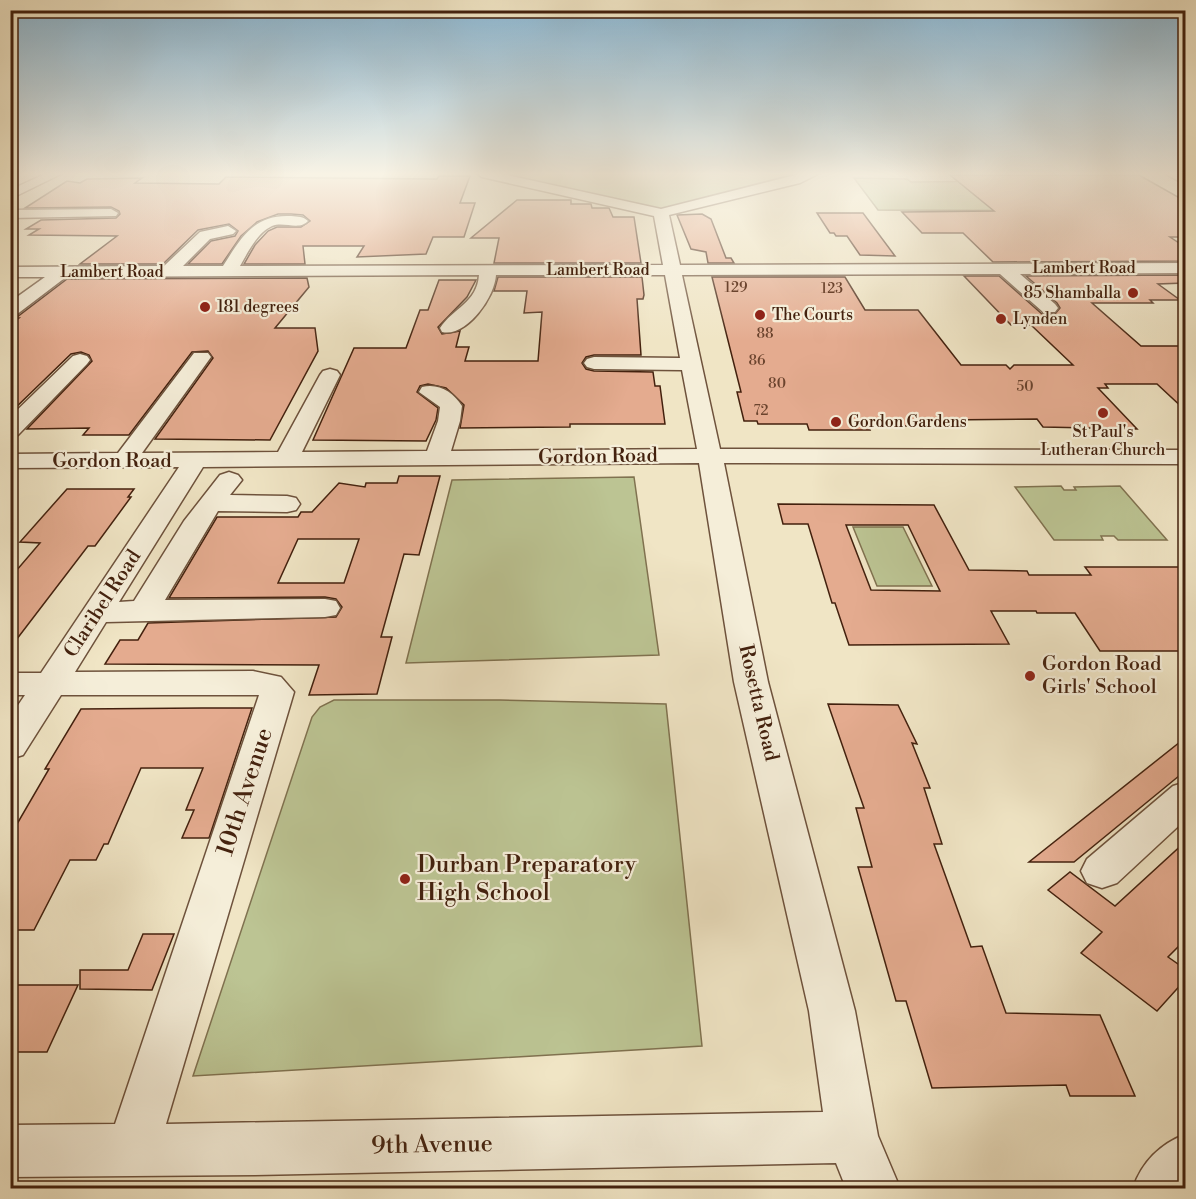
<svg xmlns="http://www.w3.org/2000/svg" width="1196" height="1199" font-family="'Libre Bodoni',serif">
<rect width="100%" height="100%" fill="#f0e5c5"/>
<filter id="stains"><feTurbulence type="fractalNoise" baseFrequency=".00333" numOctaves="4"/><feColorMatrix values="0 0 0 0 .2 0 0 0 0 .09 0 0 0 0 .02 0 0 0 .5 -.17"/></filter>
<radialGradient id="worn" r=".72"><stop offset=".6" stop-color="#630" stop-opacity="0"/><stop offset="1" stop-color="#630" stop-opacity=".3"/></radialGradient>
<path fill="#bcc493" stroke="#807250" stroke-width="1.5" d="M493,173h305l2,1 -137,36z
M854,178l53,1 4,3 118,-1 100,30 -251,-1z
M634,477l25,178 -253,8 46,-183z
M1061,486l3,4h12l-2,-3 46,-1 47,54h-49l-4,-4h-13l2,4h-49l-39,-53z
M853,527h50l29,59h-55z
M334,700h166l166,4 36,342 -509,30 119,-359 8,-10z"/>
<path fill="#e4ab8f" stroke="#43210e" stroke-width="1.5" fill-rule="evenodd" d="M950,175h189l46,26v36h-15l15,10v14l-192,1 -30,-29h-41l-20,-21 92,-1z
M439,176h31l-10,27h15l-11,34h-31l-7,17 -69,3 7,-11h-61l2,18h-61l11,-19 13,-14 9,-4h24l9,-6 -7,-6 -12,-1h-13l-21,8 -16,14 -19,28h-34l23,-23 24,-5 3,-5 -9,-7 -31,6 -35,34h-83l37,-28 -88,-1 10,-6h-13l15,-9 75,-2 4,-4 -1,-3 -8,-4 -86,1 42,-27 13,2 7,-4 55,-1 -7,5 84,1 7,-7 211,2z
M517,200h54v4h20l1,4h17l4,9h21l7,46h-147l5,-25h-28z
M817,213h46l32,43 -35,-1 -13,-19h-11l-2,-3h-4z
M702,214l9,5 15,39h5l3,5h-26l-2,-11 -15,-3 -14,-34z
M1185,275v8l-27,1 22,16h-30l3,3h-61l49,43h44v64l-28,-26h-52l3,4h-10l39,41 -94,-2 -6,-8 -95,1 4,6h-78l2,4h-61l-2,-6h-49l-1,-3h-13l-7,-29h4l-29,-115h133l20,33h53l43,55h45l4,4 4,-4h59l-42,-40h-20l-47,-49h35l43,38h13l5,-6 -3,-5 -31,-27z
M498,277h144l2,18 -1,4h-6l4,56h-47l-8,2 -4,6 4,6 8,2 59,1 2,14h5l5,38h-95v3l-110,1 4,-23 -18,-17 -18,-4 -8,2 -3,6 21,16 -2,12 -10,21 -113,-1 41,-92h52l14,-38h8l11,-30h37l-9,17 -29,30 4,7 18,-3 -4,16h13l-4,14h73l4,-49 -18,1 3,-22h-33z
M307,278l2,9 -34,41h40l3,23 -48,89 -115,-1 58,-81 -5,-7 -16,1 -63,83h-46l6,-7 -62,1 65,-68 -3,-6 -8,-3 -10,2 -61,59v-88l9,-7h-9l7,-1 50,-38z
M399,476h41l-21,79 -15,-1 -23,83h11l-15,57 -68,1 10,-30 -214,-1 15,-24h18l10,-17 188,-6 6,-10 -6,-8 -11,-2 -156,1 48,-81h81l3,-5h11l27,-29 26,4 1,-4h31zM298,539h61l-15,44h-66z
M67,489h67l-6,8h3l-36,49h-7l-78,102v-70l30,-35 -20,-1z
M778,504l156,1 35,65 58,1 2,4h62l-6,-8h100v84h-85l-25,-38h-38l-1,-2h-45l18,33 -160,1 -14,-42h-3l-24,-79h-25zM846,525h62l32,66 -69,-1z
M828,704l70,1 19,39 -5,-1 18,45h-6l18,56h-8l37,103 11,-1 24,67 94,2 35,81h-65l-4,-11 -134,3 -26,-87h-10l-38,-134h14l-16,-59h8z
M202,708h50l-43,130h-27l12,-28h-8l17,-42h-62l-33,76h-4l-8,16h-26l-36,70h-24v-94l39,-67h-4l36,-60z
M1185,738v33l-111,91h-45z
M1185,842v98l-17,17 17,12v11l-28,31 -76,-58 21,-21 -54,-42 22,-18 45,34z
M143,934h31l-22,56 -72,-1v-19h48z
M10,985h68l-31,67h-37z"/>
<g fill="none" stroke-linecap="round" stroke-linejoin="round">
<defs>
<path id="minor" d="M47,173h16l-53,26v-9z
M476,173h22l163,36 142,-36h17l-20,10 -131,32 11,50 506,-2v10l-166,1 35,30 3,4 -3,4h-12l-43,-38 -318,1 38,174 466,1v14l-462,-1 44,219 87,329 23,125 22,52h-54l-10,-25 -581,12 -245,2v-52l105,-1 144,-429h-198l-38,60 -13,4v-42l15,-22h-15v-22h31l138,-206 -169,1v-14l108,-1 76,-100h14l3,4 -69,96 136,-1 42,-77 3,-4 7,-2 7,2 3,4 -38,77 125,-1 11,-30 2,-14 -21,-15 3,-5c17,-4 31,5 40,19l-2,15 -9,30 246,-2 -15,-79 -88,-1 -7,-2 -3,-4 3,-4 7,-2 86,1 -15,-83h-169c-1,22 -30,63 -54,57l-2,-4c13,-20 37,-25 39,-53l-413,2 -50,38 -6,1v-14l35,-25h-35v-10l154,-1 36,-34 28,-6 8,5 -3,3 -23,5 -27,27h40c18,-28 31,-52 68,-50 7,1 12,0 17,5 -9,10 -24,0 -36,5 -15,7 -24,26 -32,40l423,-1 -9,-49 -172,-39zM699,463l35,219 75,329 14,101 -657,12 128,-432 -13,-15 -28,-6 -178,1 31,-50 219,-5 11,-2 4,-7 -4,-7 -11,-2 -160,1 53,-89 69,1 9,-2 4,-6 -4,-6 -9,-2 -57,-1 12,-15 -4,-5 -9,-3 -9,3 -36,46 -50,80 -15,1 84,-135z
M1164,173h15l7,3v9z
M111,209l7,4 -2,3 -106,2v-8z
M80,354l7,2 3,4 -3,4 -69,71 -8,2v-20l63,-61z
M1186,782v37l-69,64 -15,5 -15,-5 -6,-12 6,-12 86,-73z
M1186,1134v54h-53c9,-26 27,-44 53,-54z"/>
</defs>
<use href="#minor" stroke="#6e523c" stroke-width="3"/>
<use href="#minor" fill="#f5eed9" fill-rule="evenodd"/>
</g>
<linearGradient id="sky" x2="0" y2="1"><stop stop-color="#89b8d6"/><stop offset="0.51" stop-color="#f8f3e5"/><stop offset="1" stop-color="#f8f3e5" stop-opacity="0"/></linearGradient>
<rect width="1196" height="341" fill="url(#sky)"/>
<g fill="#8f2418" stroke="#f5eed9" stroke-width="2">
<circle cx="1133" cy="293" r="6"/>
<circle cx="205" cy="307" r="6"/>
<circle cx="760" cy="315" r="6"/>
<circle cx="1001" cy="319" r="6"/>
<circle cx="1103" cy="413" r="6"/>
<circle cx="836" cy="422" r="6"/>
<circle cx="1030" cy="676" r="6"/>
<circle cx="405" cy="879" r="6"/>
</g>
<g text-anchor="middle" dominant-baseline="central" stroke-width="4.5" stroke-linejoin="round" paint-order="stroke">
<g font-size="14" fill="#6b442e">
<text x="736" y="288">129</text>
<text x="832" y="289">123</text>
<text x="765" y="334">88</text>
<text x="757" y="361">86</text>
<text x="777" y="384">80</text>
<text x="1025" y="387">50</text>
<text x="761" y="411">72</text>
</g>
<g font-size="16" fill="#43210e" stroke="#f5eed9">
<text x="1084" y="268">Lambert Road</text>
<text x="598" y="270">Lambert Road</text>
<text x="112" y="272">Lambert Road</text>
</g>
<g font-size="16" fill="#43210e" stroke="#f5eed9" text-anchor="start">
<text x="1121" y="293" text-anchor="end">85 Shamballa</text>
<text x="217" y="307">181 degrees</text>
<text x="772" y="315">The Courts</text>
<text x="1013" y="319">Lynden</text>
<text x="848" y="422">Gordon Gardens</text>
<text x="1103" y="432" text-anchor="middle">St Paul's<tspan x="1103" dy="18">Lutheran Church</tspan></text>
</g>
<g font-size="20" fill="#43210e" stroke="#f5eed9">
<text transform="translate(598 457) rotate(-1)">Gordon Road</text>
<text x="112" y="461">Gordon Road</text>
<text transform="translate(103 604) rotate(-57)">Claribel Road</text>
<text transform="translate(758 703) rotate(77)">Rosetta Road</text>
</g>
<g font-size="20" fill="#43210e" stroke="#f5eed9" text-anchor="start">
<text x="1042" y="664">Gordon Road<tspan x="1042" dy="23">Girls' School</tspan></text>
</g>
<g font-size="24" fill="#43210e" stroke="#f5eed9">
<text transform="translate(245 792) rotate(-72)">10th Avenue</text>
<text transform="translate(432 1145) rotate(-1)">9th Avenue</text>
</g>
<g font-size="24" fill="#43210e" stroke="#f5eed9" text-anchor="start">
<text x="417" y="865">Durban Preparatory<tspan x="417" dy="28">High School</tspan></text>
</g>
</g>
<rect width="1196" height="1199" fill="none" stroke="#f0e5c5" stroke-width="36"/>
<rect x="12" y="12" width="1172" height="1175" fill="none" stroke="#43210e" stroke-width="3"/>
<rect x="18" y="18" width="1160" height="1163" fill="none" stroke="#43210e" stroke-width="1.5"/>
<rect width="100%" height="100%" filter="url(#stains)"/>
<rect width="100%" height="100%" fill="url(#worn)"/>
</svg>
